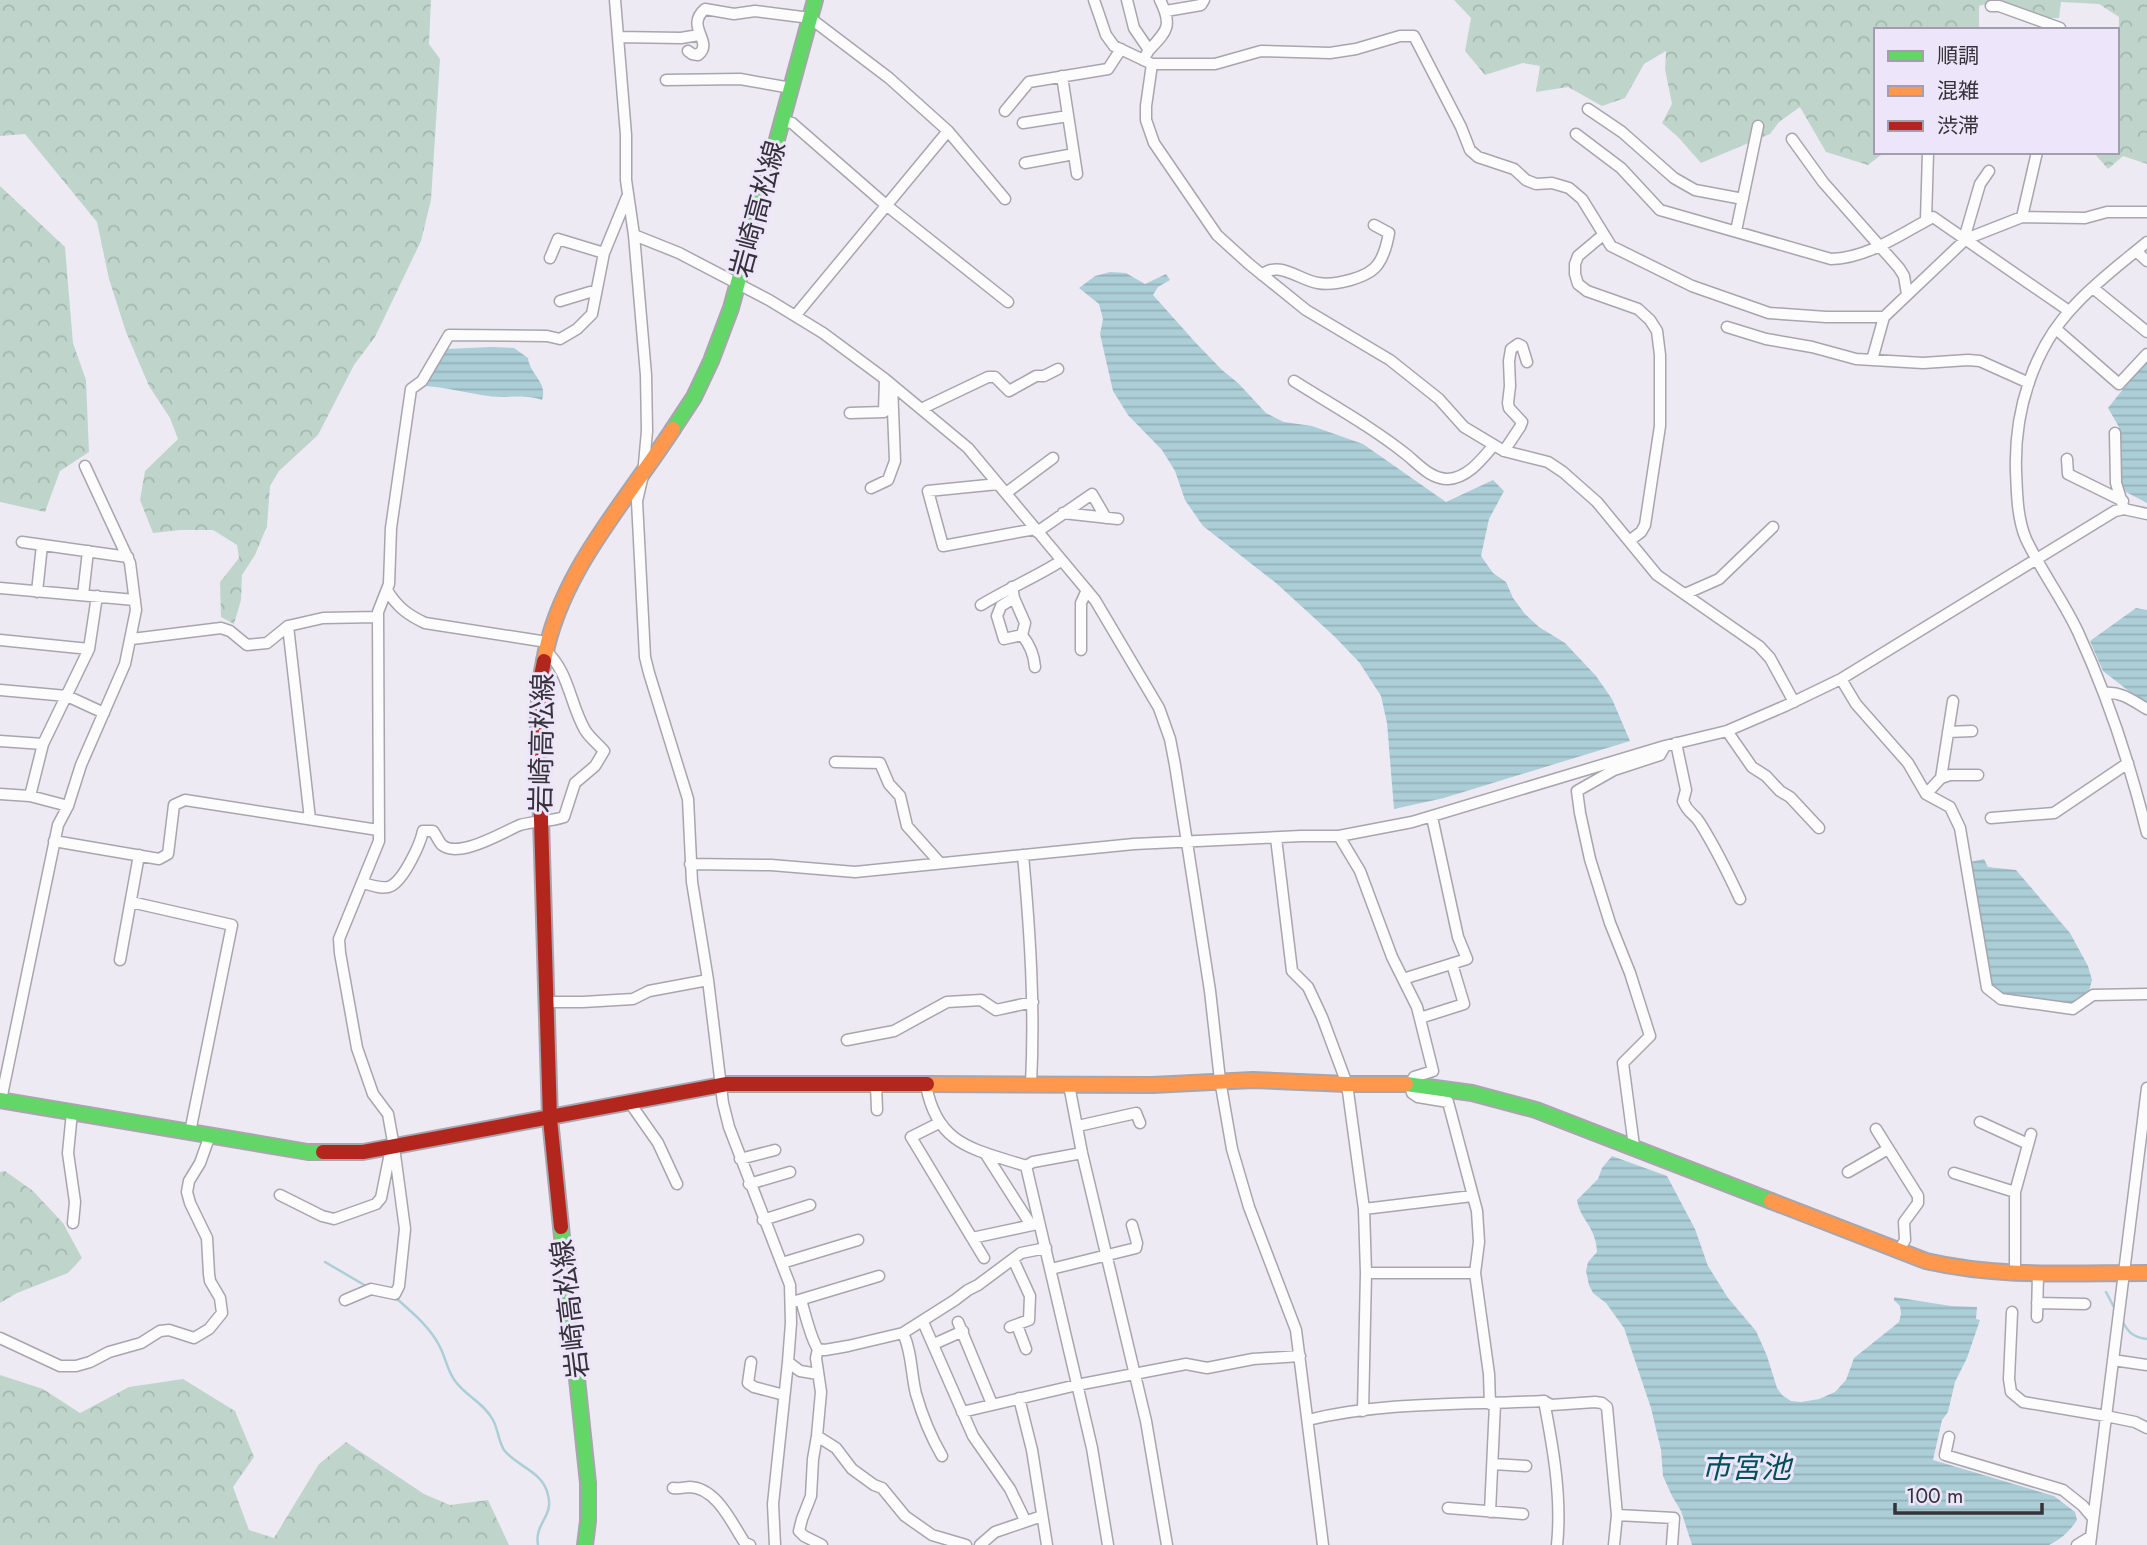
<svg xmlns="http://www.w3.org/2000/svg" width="2147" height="1545" font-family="Jost,'Noto Sans JP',sans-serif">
<defs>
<pattern id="forest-crowns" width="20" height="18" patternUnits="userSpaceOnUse" patternTransform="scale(1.75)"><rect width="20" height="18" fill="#bfd5cc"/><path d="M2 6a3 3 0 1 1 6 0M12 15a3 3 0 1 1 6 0" fill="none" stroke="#a5b7b0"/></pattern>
<pattern id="water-rules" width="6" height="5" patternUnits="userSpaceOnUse" patternTransform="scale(1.75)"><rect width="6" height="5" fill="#acced7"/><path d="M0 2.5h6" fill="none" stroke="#95b1b9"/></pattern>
</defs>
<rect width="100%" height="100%" fill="#eeeaf4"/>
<path fill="url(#forest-crowns)" d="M0,0h431l-2,44 11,15 -9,141 -10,41 -46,96 -21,28 -36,70 -39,36 -9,15 -3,40 -12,29 -13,20 -1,25 -7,24 -13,-7 -1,-35 19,-24 -2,-13 -24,-15h-33l-27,3 -13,-33 5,-29 33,-32 -8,-21 -21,-32 -23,-54 -17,-53 -12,-57 -72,-88 -25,2z
M1454,0h693v164l-24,-8 -15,13 -14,-16 23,-1 2,-135 -20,-13 -38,-2 -2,16h-21l-44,-17 -15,5v24h-103v122h9l-17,13 -42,-13 -26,-45 -21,15 -9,12 -69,29 -23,-26 -16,-14 10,-19 -7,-35 1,-18 -22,13 -19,34 -23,8 -34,-19 -32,5 4,-26 -17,-3 -38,12 -20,-24 6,-33z
M0,186l65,61 8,96 13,37 3,72 -29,19 -15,41 -45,-10z
M5,1171l28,20 30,32 19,35 -14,15 -51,20 -17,10v-131z
M0,1375l43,14 37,24 49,-26 54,-8 52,32 19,46 -21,30 16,43 25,8 45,-74 27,-22 78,52 26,11 38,-5 21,45h-509z"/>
<path fill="url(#water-rules)" d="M1110,272l16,1 19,11 21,-10 4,6 -12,7 -5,8 42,47 27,28 16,13 28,30 18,9 28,4 51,18 83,58 47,-22 11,11 -15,28 -8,37 12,17 13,9 7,16 12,16 14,13 26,16 31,33 16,23 18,42 -186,57 -50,11 -7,-86 -6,-27 -22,-34 -25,-26 -58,-53 -73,-57 -18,-26 -10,-29 -13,-21 -34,-35 -15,-24 -13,-57 3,-15 -4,-15 -20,-16 16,-12z
M491,347l23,1 14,10c2,17 20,24 14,42 -19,-7 -34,-1 -54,-4 -22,-3 -43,-9 -65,-10l24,-37z
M2147,359v144l-21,-11 -7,-13v-52l-11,-19z
M2136,608l11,2v95l-44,-34 -13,-30z
M1984,859l4,8 28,3 54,63 18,33 4,14 -3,11 -16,11 -12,1 -57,-8 -9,-5 -6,-8 -19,-120z
M1612,1156l55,20 28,53 13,37 20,32 28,33 11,25 10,32 5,7 9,6 10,1 18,-3 16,-7 11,-12 8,-22 45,-36 2,-8 -1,-8 -6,-6v-3l57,9 26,1 -1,12 4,1 -13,38 -12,24 -7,30 -6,8 -9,40 121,36 21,16 2,8c-7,11 -16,19 -28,25h-357l-11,-34 -9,-15 -9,-20 -2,-26 -10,-42 -27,-80 -18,-25 -13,-10 -4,-8 -3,-14 2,-9 9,-10c-1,-26 -17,-32 -20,-52l21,-21 4,-11z"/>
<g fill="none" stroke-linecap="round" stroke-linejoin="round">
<path stroke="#acced7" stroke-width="2.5" d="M325,1262l41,24
M2106,1292l10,19
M397,1299c16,14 34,29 43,48 6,12 7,23 15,34 11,15 29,22 38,39 5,9 5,20 11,30 13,17 39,21 44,45 6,22 -14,28 -10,50
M2121,1319c7,13 11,18 26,20"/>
<defs>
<path id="street" d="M615,0l11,135v45l8,55 12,140 1,56 -4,44 -6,26 8,156 4,16 39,126 4,83 16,98 15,123 6,24 61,158 1,38 -3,39 -15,142 2,41
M1094,0l12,35 8,11 38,18h63l46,-13 69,2 26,-4 44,-13h14l47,91 9,23 8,7 36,12 12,11 10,4 16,-1 17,5 13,11 29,47 81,40 77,27 57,4h58
M1127,0l7,28 15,22 -6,10
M1991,6h8l61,22
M1166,11l35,-6 3,-5
M618,37l63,1 18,-3
M1149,50c18,-19 24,-24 11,-50
M688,51l4,3 6,1c17,-13 -14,-28 7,-46l29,5 21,-3 55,7 79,60 59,53 57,68
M1152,64l-6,42v14l8,23 63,92 32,29 57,46 84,50 49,39 25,28 40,24 44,11 15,10 34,30 60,73 102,71 11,12 24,44
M1062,76l15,98
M666,80l74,-1 51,9
M1588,109l34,23 52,46 21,12 48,9
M1005,111l24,-29 79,-13 13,-20
M782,121l10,2 94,82 122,97
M1023,123l45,-7
M1576,134l45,34 39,42 171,49c37,-1 70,-25 102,-42l136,94
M1792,139l31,43 76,86 5,8 3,18
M1025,163l49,-9
M2022,217l15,-65
M1926,220l2,-68
M1736,231l22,-105
M634,235l45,18 90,47 54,33 62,46 83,69 127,152 64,108 11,31 5,26 35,226 10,89 12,69 17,58 47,123 27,215
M1603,235l-25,21 -3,8v10l3,10 9,7 51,18 12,11 7,11 3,24v71l-15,99 -4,7 -12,9
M1966,239v-7l14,-48 9,-13
M2147,242c-24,20 -51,40 -72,63 -42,43 -61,107 -59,166 1,22 1,47 10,68 15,32 37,61 52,93 30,65 52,132 69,201
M2136,251l11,10
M550,258l8,-19 46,14
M1262,275c17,-15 37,5 56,8 16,3 51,-5 60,-19 6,-8 9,-20 11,-31l-15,-8
M2093,288l54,44
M560,301l30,-9 6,1
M795,316l153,-185
M1727,327l39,12 46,8 44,12 67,4 45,-3 12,1 49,22
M2056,329l63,55 28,-30
M1872,360l12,-43 82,-78 56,-22 63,1 22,-6h40
M1294,381c38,24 78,46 113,74 12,10 24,24 41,24 20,-1 34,-20 46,-34
M921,409l67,-32h7l14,14 27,-15h8l14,-7
M850,413l34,-1 1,-33
M2115,433l1,50 8,26
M1504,451l16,-24 2,-5 -13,-14 -1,-5 2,-17 -1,-25 2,-12 7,-5 4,2 5,16
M2067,459l1,15 55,27
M998,484l-70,7 15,55 92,-17
M871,488l17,-8 7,-19 -3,-76
M1006,493l47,-35
M1063,513l55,6
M1037,532l55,-38 14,24
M22,542l106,15
M1012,587l2,11 11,25 -3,12c8,10 12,19 13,32
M0,588l135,12
M387,590c10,17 21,25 38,33l122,19
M37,592l5,-47
M1685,594l34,-15 54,-52
M83,595l5,-44
M1014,598l-13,8 -4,10 7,23 18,-4
M981,605c26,-16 55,-28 80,-44
M288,626l22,193
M132,639l89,-11 9,3 17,14 20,-2 21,-17 35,-8 55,-1
M0,640l89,9
M1081,650v-47l6,-13
M1841,679l15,25 52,59 18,31 24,13 10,21 27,160 14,11 72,10 20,-14 54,-1
M0,690l67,6 37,17
M2104,693c17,-2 29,8 43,16
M1727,731l25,36 14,9 14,15 10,6 29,31
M1948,732l24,-1
M0,741l43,3
M1676,743l10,47 -3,11c6,14 11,12 17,22 15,24 28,50 40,76
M835,762l45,1 9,21 11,12 7,30 33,37
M1941,778l9,-3h28
M0,794l30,2 38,10
M1926,794l15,-16 12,-77
M30,796l13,-52 46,-95 8,-53
M1991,818l63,-5 74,-50
M1339,836l21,35 32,86 25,50 16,64 -19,6 -4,7 2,9 6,4 30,5 29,109 2,31 -4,31 14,101 1,30
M1276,838l16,133 16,16 14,30 25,67 17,125 2,64 -3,138
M54,841l105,18 9,-5 6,-49 11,-5 193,30
M1023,855c7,77 12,152 8,229
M690,864l81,1 84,7 279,-28 167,-8h38l73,-14 253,-76 62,-15 58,-25 56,-27 274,-168 9,-2 23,5
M363,883c8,2 20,7 28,3 13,-7 29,-41 32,-55h10c3,4 6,11 9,14 17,14 61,-13 78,-20 14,-4 29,-3 44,-8l11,-34 20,-17 9,-15c-6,-7 -14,-13 -19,-21 -15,-26 -16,-58 -39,-79
M131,902l101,23 -42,207
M120,960l19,-105
M1403,979l64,-20 -9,-22 -26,-120
M545,1002h38l50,-3 16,-8 59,-11
M1420,1018l44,-14 -12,-40
M847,1040l47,-9 53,-29 34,-2 15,10 37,-8
M876,1085l1,25
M926,1085c11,61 48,64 100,81l66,282 16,97
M1069,1085l13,68 64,268 21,124
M1,1100l57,-275 10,-19 13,-41 44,-101 11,-54 -6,-47 -45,-97
M630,1103l28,40 19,41
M72,1112l-4,41 7,49 -2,21
M1980,1122l48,22
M939,1123l-28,14 73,121
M1078,1126l58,-13 4,10
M1876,1129l42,67v7l-14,19 1,18 -6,10
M1634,1146l-11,-83 27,-27 -20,-63 -20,-50 -20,-64 -10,-46 -3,-22 37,-21 46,-15 5,-9
M985,1153l46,72
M740,1159l35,-9
M1026,1166l7,-4 49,-9
M1848,1172l40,-23
M1954,1173l61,19
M749,1184l41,-12
M280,1195l42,21 12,3 42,-15 5,-6 10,-50
M1364,1209l108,-13
M763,1220l47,-15
M972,1238l65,-14
M782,1263l76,-23
M1051,1269l85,-21 1,-5 -5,-18
M1366,1273h109
M2015,1273v-81l16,-58
M345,1300l26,-11 24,5 4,-8 6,-57 -11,-82 -6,-33 -15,-20 -16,-46 -17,-95 -1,-14 40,-98 -1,-229 11,-28 2,-56 20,-139 11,-8 27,-46 98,1 13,3 17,-10 15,-15 12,-61 23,-56
M801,1300c4,13 10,40 17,49l7,1 23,-4 55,-13 52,-33 13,-10 10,-5 43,-32 25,-5
M796,1301l83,-25
M2037,1303l48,1
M2012,1312l-3,67 2,13 12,10 83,14 29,6 12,6
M2037,1317l1,-44
M923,1322l50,114 37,53 15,31
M958,1322l34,82
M1017,1325l9,24
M1010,1327l19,-7 1,-24 -17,-37
M903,1333c9,19 8,41 13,61 6,21 15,43 26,62
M0,1338l60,28h16l14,-4 19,-10 32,-9 19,-12 9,-1 25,8 15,-9 13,-16 -2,-15 -10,-17 -1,-7 -2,-36 -17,-35 -3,-11 2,-11 11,-18 10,-28
M934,1344l29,-13
M818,1349l-2,9 5,34 -4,44 -4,23 -2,37 -9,23 -3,12 5,5 18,9
M2113,1360l34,5
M751,1362l-3,21 6,4 30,8
M788,1362l12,9 18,3
M1019,1398l13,52 15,95
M1544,1401l7,4 44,-3 7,1 5,4 10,108 -3,30
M962,1412l115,-27 109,-21 21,4 46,-9 47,-3
M1308,1420c77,-19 158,-15 236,-19 9,46 18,97 13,144
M817,1436l19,12 16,21 22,16 8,3 23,28 27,19 34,10
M1949,1437l-4,18 118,35 20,16 10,12
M1493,1464l33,2
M673,1488c6,1 12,-1 17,-1 27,1 42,37 55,56l5,2
M1448,1508l75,6
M1490,1512l5,-108
M1617,1515l57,3 -2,27
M980,1545l15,-13 47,-16
M2077,1545l13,-8
M2090,1545l57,-457"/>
<path id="fast" d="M673,429l21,-32 17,-36 20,-53 84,-308
M1406,1084l66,9 64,17 235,91
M0,1100l308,52h15
M561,1227l27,256v38l-3,24"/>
<path id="slow" d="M544,661c15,-88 81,-158 129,-232
M927,1084l225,1 101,-5 94,4h59
M1771,1201l155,60c73,17 147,12 221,12"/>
<path id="jam" d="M544,661l-4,20 -2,39 12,399 11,108
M323,1152h40l364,-68h200"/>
</defs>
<use href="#street" stroke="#a8a5ad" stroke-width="13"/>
<use href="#fast" stroke="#a8a5ad" stroke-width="18"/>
<use href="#slow" stroke="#a8a5ad" stroke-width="18"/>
<use href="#jam" stroke="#a8a5ad" stroke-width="18"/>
<use href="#street" stroke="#fcfcfd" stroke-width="10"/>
<use href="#fast" stroke="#63d668" stroke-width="14"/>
<use href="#slow" stroke="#ff974d" stroke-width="14"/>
<use href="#jam" stroke="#b3261e" stroke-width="14"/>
</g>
<g text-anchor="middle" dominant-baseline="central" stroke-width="6" stroke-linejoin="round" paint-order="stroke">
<g font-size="28" fill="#35323a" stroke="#ede5f9">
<text transform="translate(758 209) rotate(-75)">岩崎高松線</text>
<text transform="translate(542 743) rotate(-89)">岩崎高松線</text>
<text transform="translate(570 1309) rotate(-97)">岩崎高松線</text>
</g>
<g font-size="30" font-style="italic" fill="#00505a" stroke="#ede5f9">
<text x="1746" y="1467">市宮池</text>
</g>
</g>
<rect x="1874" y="28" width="245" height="126" fill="#ede5f9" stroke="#a39dad" stroke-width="2"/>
<rect x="1888" y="51" width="35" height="10" fill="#63d668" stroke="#a39dad" stroke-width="2"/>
<text x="1937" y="63" font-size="21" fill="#35323a">順調</text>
<rect x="1888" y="86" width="35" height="10" fill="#ff974d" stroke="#a39dad" stroke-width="2"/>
<text x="1937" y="98" font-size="21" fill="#35323a">混雑</text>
<rect x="1888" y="121" width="35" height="10" fill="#b3261e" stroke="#a39dad" stroke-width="2"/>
<text x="1937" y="133" font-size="21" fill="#35323a">渋滞</text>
<path d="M1895 1503v10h147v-10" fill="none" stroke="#35323a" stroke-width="3.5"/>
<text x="1906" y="1503" font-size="21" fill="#35323a" stroke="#ede5f9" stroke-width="5" paint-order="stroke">100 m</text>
</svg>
